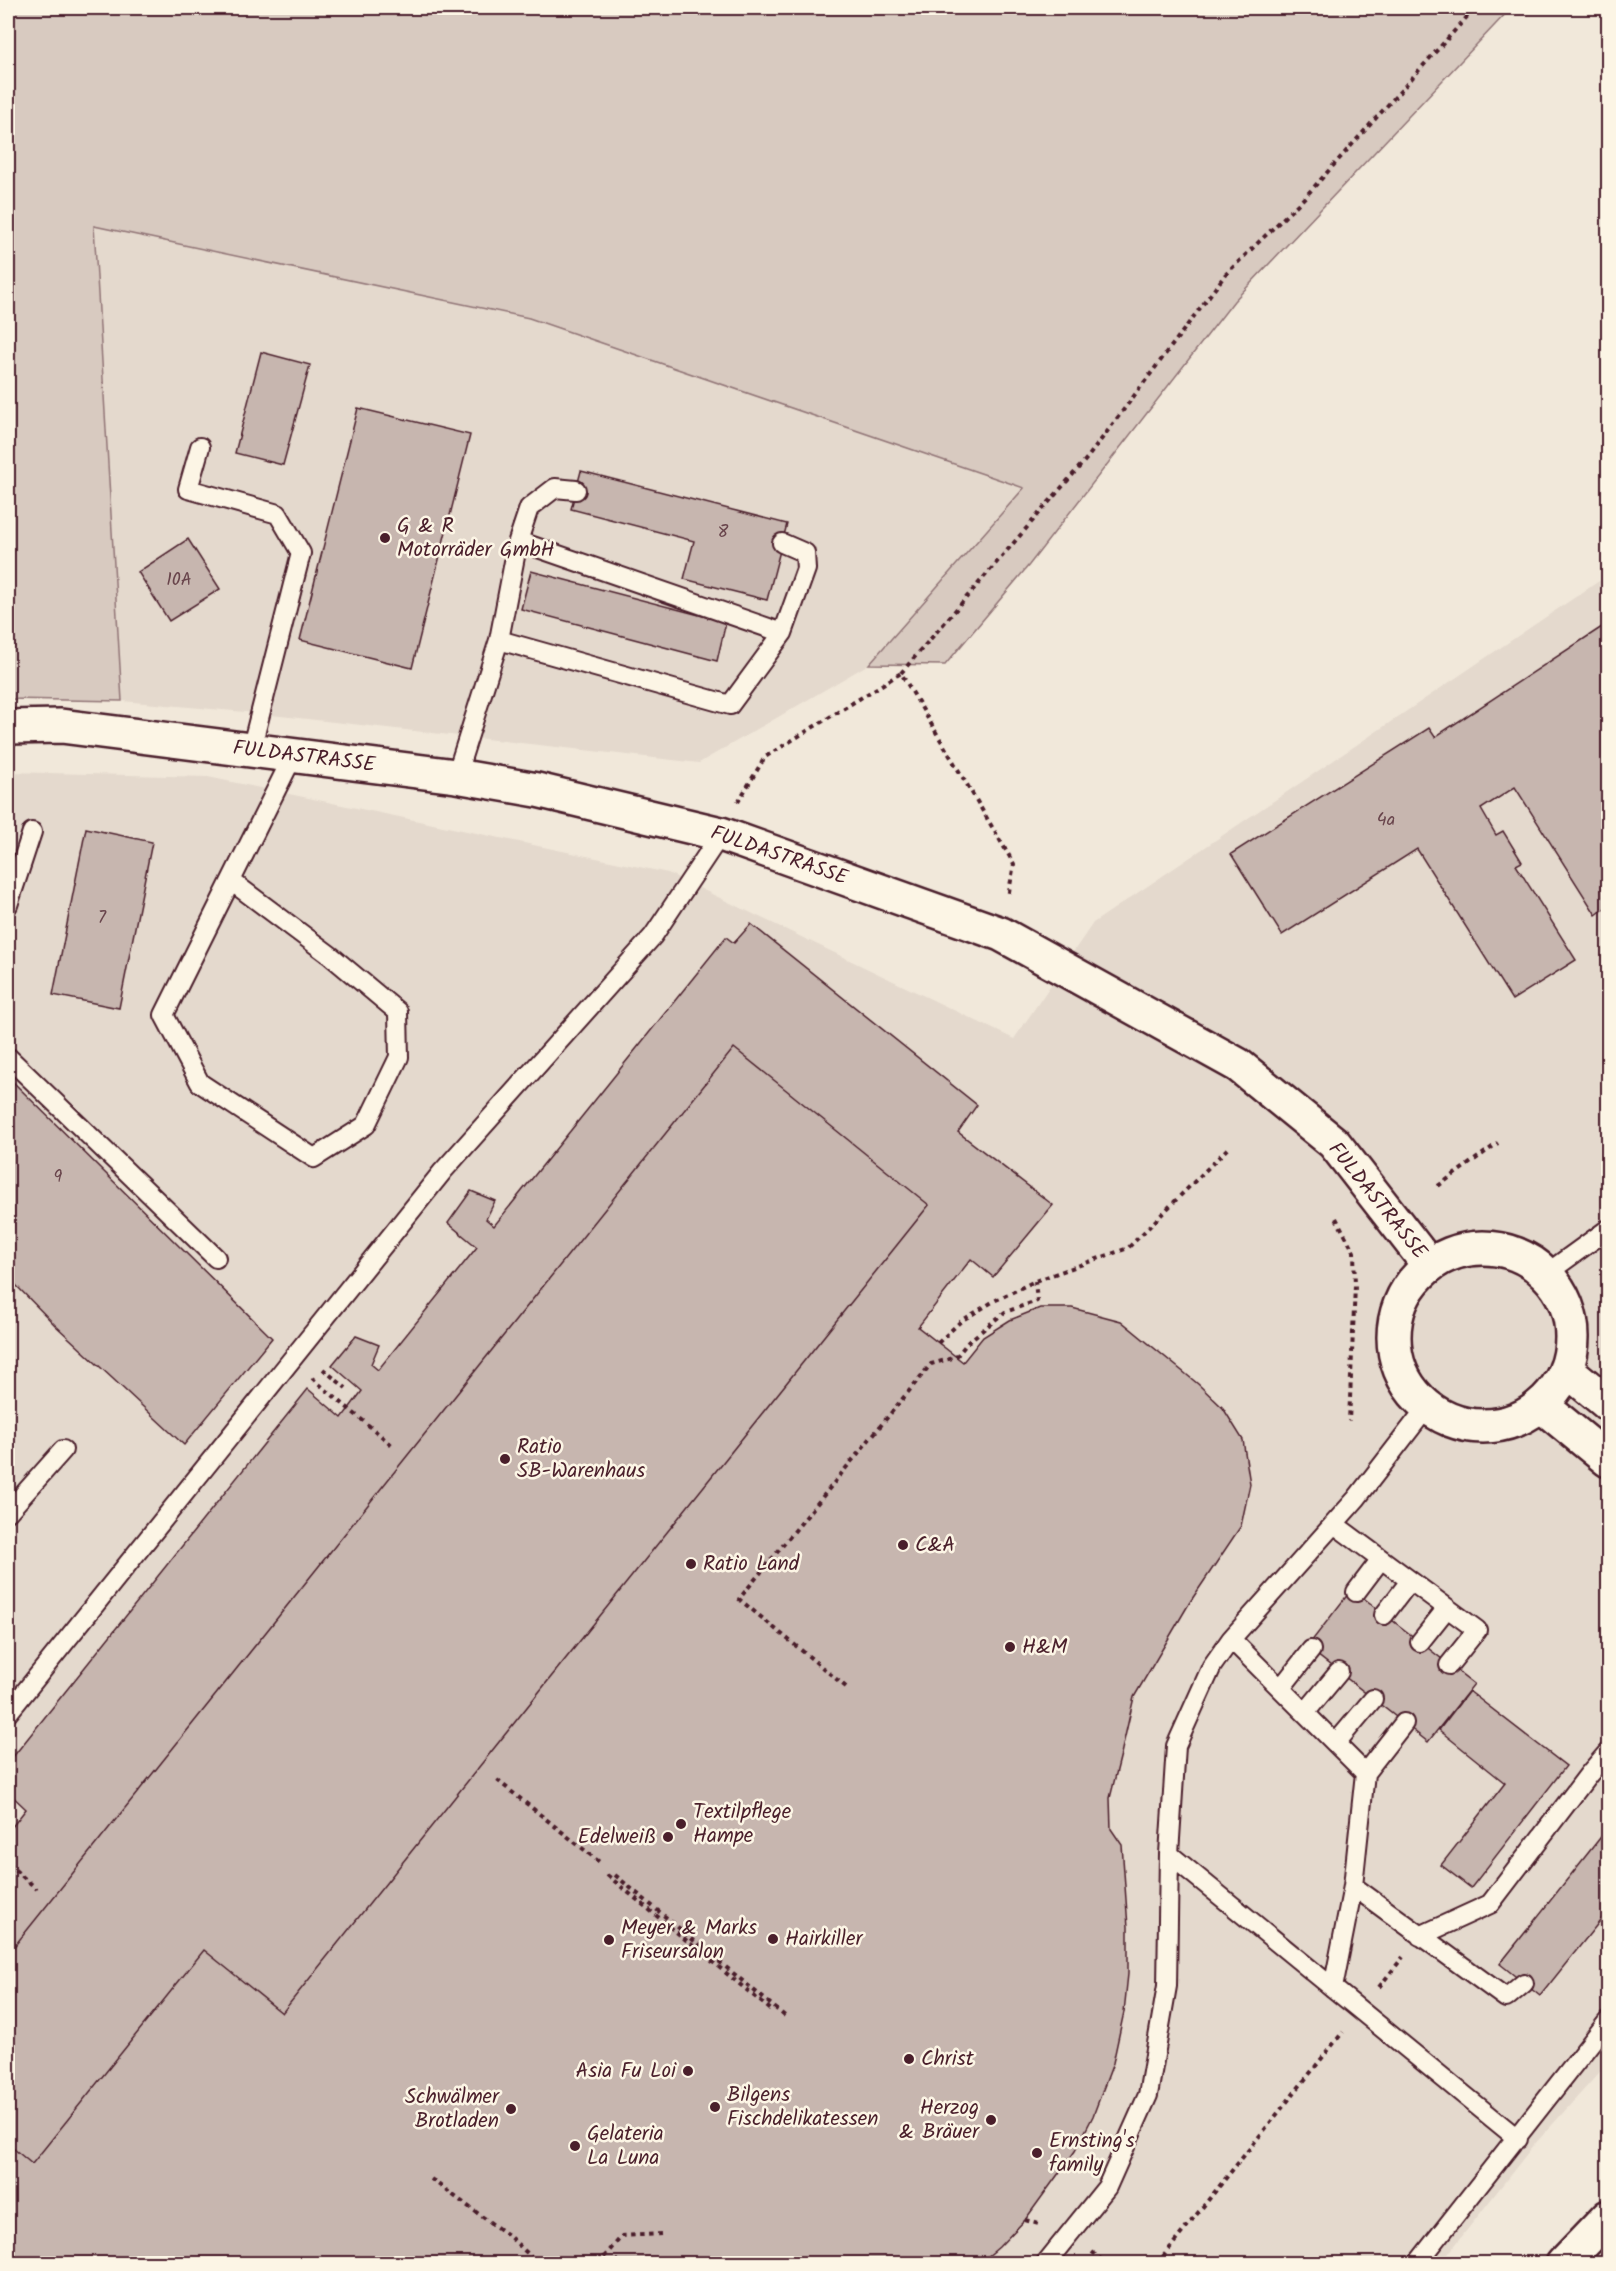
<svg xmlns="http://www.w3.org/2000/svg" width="1616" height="2271" font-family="Kalam,sans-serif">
<rect width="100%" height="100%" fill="#f1e8da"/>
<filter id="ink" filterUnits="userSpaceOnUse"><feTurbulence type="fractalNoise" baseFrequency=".0167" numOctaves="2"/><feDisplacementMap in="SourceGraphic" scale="12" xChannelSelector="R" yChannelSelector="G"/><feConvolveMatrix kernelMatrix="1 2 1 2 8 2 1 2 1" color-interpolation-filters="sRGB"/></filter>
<g filter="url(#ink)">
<path fill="#e4d9cd" d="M93,225l436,93 496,171 -156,175 -170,99 -454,-51 -123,-11z
M1608,575v1488l-75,83 -92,117 -1433,1v-1492l200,5 460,96 346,166 79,-116z"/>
<path fill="#d8cac0" stroke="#917476" stroke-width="1.5" d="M8,8h1503l-277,293 -205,264 -84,100 -76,-1 155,-176 -495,-170 -435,-92 28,475 -114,-2z"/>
<path fill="#c7b6af" stroke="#4a1f2b" stroke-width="1.5" d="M261,352l49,13 -27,100 -48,-12z
M358,408l112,27 -58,233 -112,-28z
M581,471l206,53 -20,76 -83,-21 10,-38 -123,-32z
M188,539l32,50 -51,32 -31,-49z
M531,571l195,51 -9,39 -196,-52z
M1608,623v283l-12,9 -81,-128 -34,22 15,26 7,-4 19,31 -6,3 60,95 -64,40 -95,-151 -135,86 -51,-81 198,-126 6,9z
M86,828l66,14 -33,166 -66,-13z
M751,924l226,181 -19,27 95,73 -60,72 -22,-18 -53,68 45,35 20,-25 27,-17 30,-12h32l49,13 77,63 25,24 20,32 7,44 -9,42 -51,76 -56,95 -13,57 -11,44 1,31 11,16 6,82v47l-4,38 -11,51 -20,53 -18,35 -50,69 -26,27 -20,17h-357l-5,-5 -3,5h-606v-432l18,-23 -18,-17v-29l300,-374 34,29 20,-27 -30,-26 24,-29 23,9 -8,19 7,6 99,-123 -29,-24 23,-32 24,10 -9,18 8,7 232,-289 8,6z
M734,1048l195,157 -647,808 -78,-63 -172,214 -24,-20v-190z
M8,1077l264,261 -88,107 -129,-120 -47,-48z
M1352,1589l122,95 -46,58 -121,-95z
M1469,1691l97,75 -95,122 -30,-23 64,-82 -66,-53z
M1608,1828v83l-68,85 -40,-32z"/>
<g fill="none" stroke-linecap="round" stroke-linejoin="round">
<defs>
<path id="service" d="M200,447l-12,42 90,25 23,39 -50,197
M518,541l11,-33 26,-20 21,2
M782,543l23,10 1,16 -23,64
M456,776l43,-136 19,-99 265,92 -53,72 -231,-65
M231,881l100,75 67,56 1,45 -33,68 -52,33 -114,-75 -36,-68 129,-259
M8,905l24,-73
M8,1057l208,201
M1546,1274l62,-45
M8,1512l55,-62
M1334,1524l143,106 -28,35
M1356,1592l25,-33
M1384,1615l26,-34
M1231,1639l134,134
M1420,1642l27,-34
M1281,1688l30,-38
M8,1713l435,-542 210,-235 68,-102
M1305,1713l34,-41
M1336,1743l37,-44
M1169,1854l349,285
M1353,1886l153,112 18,-15
M1420,1936l70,-32 99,-130 19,-22
M1333,1988l20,-102 12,-113 39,-50
M1045,2264l62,-77 41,-92 19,-109 2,-132 7,-108 36,-80 19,-27 125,-140 71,-92
M1417,2264l191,-243"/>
<path id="tertiary" d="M8,727l53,-1 395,50 81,14 184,44 280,100 237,131 96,78 95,122
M1394 1337a89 89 0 1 1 178 0a89 89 0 1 1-178 0Z
M1566,1369l42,35
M1541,1405l67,55"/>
<path id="secondary" d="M1563,2264l45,-47"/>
</defs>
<use href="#service" stroke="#4a1f2b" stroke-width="22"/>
<use href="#tertiary" stroke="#4a1f2b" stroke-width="38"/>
<use href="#secondary" stroke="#4a1f2b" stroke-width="38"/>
<path stroke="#4a1f2b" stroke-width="4" stroke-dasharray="4.5 4.5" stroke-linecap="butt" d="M901,673l187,-216 137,-182 80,-78 170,-189
M738,802l27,-45 136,-84 113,191 -6,33
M1438,1186l60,-43
M1336,1218l18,34 1,34 -6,135
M938,1343l23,-22 33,-20 41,-20 93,-33 102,-102
M323,1369l23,19
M312,1378l80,67
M846,1687l-107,-88 192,-235 25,-7 12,-15 37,-30 32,-11 -2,-20
M497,1780l105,84
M8,1821v2
M8,1864l29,25
M607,1875l164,135
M615,1875l171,142
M1379,1987l24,-30
M431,2179l79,58 29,27
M1025,2220l14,4
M1092,2252l15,12
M598,2264l24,-28 39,-2
M1157,2264l186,-232"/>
<use href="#service" stroke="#fcf5e5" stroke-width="18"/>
<use href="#tertiary" stroke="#fcf5e5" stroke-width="33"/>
<use href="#secondary" stroke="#fcf5e5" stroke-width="33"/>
</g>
</g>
<g fill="#4a1f2b" stroke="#fcf5e5" stroke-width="2">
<circle cx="385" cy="538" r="6"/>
<circle cx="505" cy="1459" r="6"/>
<circle cx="903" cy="1545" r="6"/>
<circle cx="691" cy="1564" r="6"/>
<circle cx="1010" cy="1647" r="6"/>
<circle cx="681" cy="1824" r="6"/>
<circle cx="668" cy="1837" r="6"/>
<circle cx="773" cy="1939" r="6"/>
<circle cx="609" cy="1940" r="6"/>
<circle cx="909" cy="2059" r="6"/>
<circle cx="688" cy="2071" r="6"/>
<circle cx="715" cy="2107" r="6"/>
<circle cx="511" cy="2109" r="6"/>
<circle cx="991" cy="2120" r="6"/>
<circle cx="575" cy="2146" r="6"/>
<circle cx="1037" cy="2153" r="6"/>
</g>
<g text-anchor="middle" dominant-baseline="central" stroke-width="5" stroke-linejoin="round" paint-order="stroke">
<g font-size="18" fill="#69454c">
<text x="723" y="532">8</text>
<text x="179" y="580">10A</text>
<text x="1386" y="820">4a</text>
<text x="102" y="918">7</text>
<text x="58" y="1177">9</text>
</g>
<g font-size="21" fill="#4a1f2b" stroke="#fcf5e5" text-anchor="start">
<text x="397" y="526">G &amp; R<tspan x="397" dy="24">Motorräder GmbH</tspan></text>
<text x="517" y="1447">Ratio<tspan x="517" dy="24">SB-Warenhaus</tspan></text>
<text x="915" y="1545">C&amp;A</text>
<text x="703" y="1564">Ratio Land</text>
<text x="1022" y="1647">H&amp;M</text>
<text x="693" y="1812">Textilpflege<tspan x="693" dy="24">Hampe</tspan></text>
<text x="656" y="1837" text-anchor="end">Edelweiß</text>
<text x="621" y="1928">Meyer &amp; Marks<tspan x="621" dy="24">Friseursalon</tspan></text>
<text x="785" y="1939">Hairkiller</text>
<text x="921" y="2059">Christ</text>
<text x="676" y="2071" text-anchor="end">Asia Fu Loi</text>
<text x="727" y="2095">Bilgens<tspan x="727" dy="24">Fischdelikatessen</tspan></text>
<text x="499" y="2097" text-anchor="end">Schwälmer<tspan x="499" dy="24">Brotladen</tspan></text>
<text x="979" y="2108" text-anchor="end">Herzog<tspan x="979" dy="24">&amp; Bräuer</tspan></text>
<text x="587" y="2134">Gelateria<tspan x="587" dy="24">La Luna</tspan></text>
<text x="1049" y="2141">Ernsting's<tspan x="1049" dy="24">family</tspan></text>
</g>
<g font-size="21" fill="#4a1f2b" stroke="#fcf5e5">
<text transform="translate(304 757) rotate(7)">FULDASTRASSE</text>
<text transform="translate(779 856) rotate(19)">FULDASTRASSE</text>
<text transform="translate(1377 1201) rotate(51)">FULDASTRASSE</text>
</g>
</g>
<rect width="1616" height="2271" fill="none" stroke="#fcf5e5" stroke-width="30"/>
<rect x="15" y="15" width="1586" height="2241" fill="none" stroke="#4a1f2b" stroke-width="2" filter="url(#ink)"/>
</svg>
